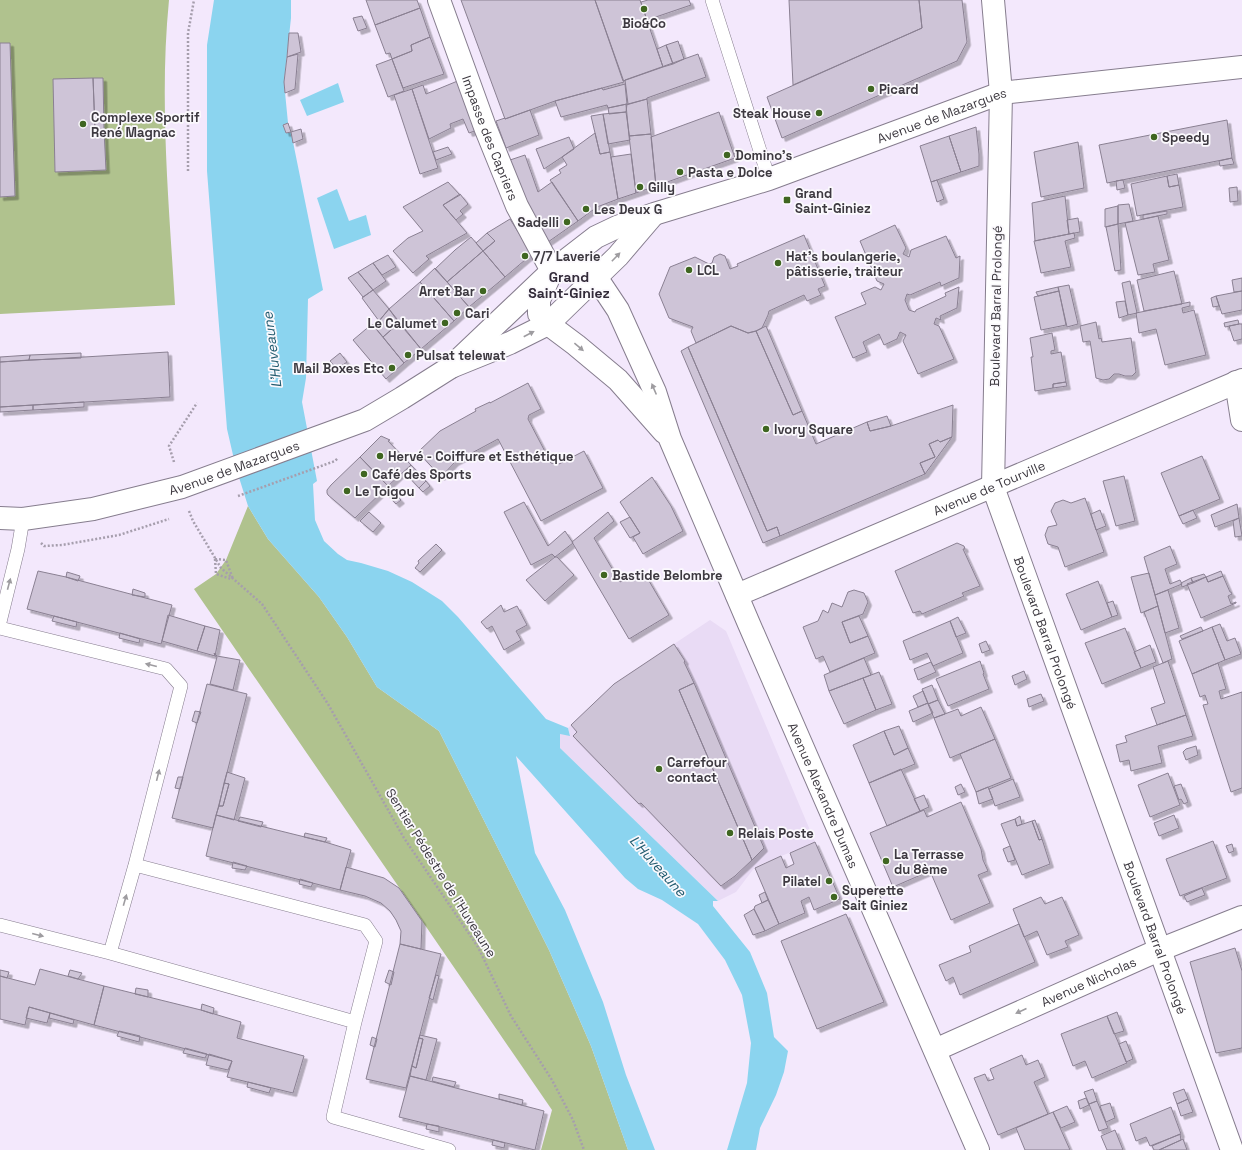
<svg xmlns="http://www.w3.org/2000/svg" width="1242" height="1150" font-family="'Space Grotesk',sans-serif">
<defs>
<filter id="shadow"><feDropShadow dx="3.5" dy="3.5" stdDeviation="0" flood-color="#0004"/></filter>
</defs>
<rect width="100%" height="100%" fill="#f3e8fc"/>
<path fill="#e9dbf5" d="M710,620l16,11 89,211 -60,25 -19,25 -18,9 -158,-153v-14l10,1 -2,-7 46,-44z"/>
<path fill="#b0c28e" d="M0,0h169c-10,101 0,204 6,305l-175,9z
M248,506l20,33 51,58 28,40 30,50 62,44 110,219 42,96 37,104h-87l11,-40 -358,-521 22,-15 10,-14z"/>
<path fill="#8bd4ef" d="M214,0h77v18l-7,64 4,41 -5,2 3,8 5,-1 32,158 -15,9 -2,79 -4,24 15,79 -4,3 2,36 9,21 14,13 9,6 14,3 27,8 24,11 30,19 16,16 88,102 22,9 2,8 -10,-2v14l158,153h-5v5l37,46 17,41 7,44 14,14 -4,21 -8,23 -16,33 -4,22h-29l20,-67 4,-40 -9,-48 -17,-35 -27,-36 -36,-24 -24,-11 -13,-11 -109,-122 19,97 30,57 38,92 23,73 29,75h-27l-37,-104 -42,-96 -110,-219 -62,-44 -30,-50 -28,-40 -51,-58 -20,-33 -12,-38 -9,-39 -20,-258v-126z
M338,83l6,19 -37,14 -7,-16z
M337,189l12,32 17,-6 5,20 -37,14 -17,-51z"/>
<path fill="#cec4d7" stroke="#8a8092" filter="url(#shadow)" d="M366,0h51l3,8 -45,17z
M461,0h134l29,82 -69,19 -50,18z
M595,0h45l23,67 -40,14z
M648,0h41l2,5 -44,15 -6,-18z
M789,0h130l3,28 -129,57z
M919,0h43l5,42 -10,19 -175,77 -15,-41 155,-69z
M420,8l10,29 -19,8 1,6 -20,8 -2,-6 -4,1 -11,-29z
M362,16l5,12 -9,3 -5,-13z
M289,33h9l3,19 -14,5z
M430,37l14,37 -41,14 -11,-29 20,-8 -1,-6z
M678,41l6,18 -11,5 -7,-19z
M0,43h10l5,153 -15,1z
M666,45l7,19 -10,3 -6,-18z
M298,54l-3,35 -10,4 -1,-11 3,-25z
M698,54l8,23 -59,21v1l-19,5 -3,-24z
M392,59l12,32 -16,6 -12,-32z
M93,78h10l1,51 -9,1z
M93,78l2,52 9,-1 2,41 -51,2 -2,-93z
M460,80l20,49 -11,4 -6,-14 -13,5 1,4 -22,11 -17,-50 11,-4 3,9z
M625,84l2,20 -19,4 -1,-3 -46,12 -6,-16 47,-13 1,2z
M412,89l26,79 -18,6 -26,-79z
M647,99l4,35 -22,2 -3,-31z
M627,104l-1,8 -17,2 -1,-6z
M530,110l9,25 -33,13 -10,-27 9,-3v1z
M626,112l4,28 -22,4 -5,-30z
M719,112l16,46 -79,28 -5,-49z
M603,114l7,38 -10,2 -9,-38z
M1227,120l5,38 -125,25 -8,-38z
M288,123l3,9 -5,1 -3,-8z
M976,127l3,27v12l-18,6 -12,-36z
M301,129l2,10 -10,4 -2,-11z
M595,133l5,21 10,-2 8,47 -21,8 -19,14 -28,-41 11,-7 -2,-3 8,-5 -5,-8z
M651,134l5,52 -20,7 -7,-57z
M949,136l12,36 -30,10 -11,-36z
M569,137l5,12 -30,20 -8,-20z
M1078,142l6,46 -43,9 -7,-45z
M448,147l4,7 -16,6 -3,-8z
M631,154l5,39 -18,6 -7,-42z
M525,155l13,37 14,-10 26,39 -30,21 -26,-39 -15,-42z
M1232,158l2,6 -14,2 -1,-5z
M1177,174l2,11 -10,2 -2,-11z
M1167,176l2,11 10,-2 4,22 -46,9 -6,-32z
M937,180l7,19 -7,3 -6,-20z
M1122,180h1l2,8 -8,2 -1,-9z
M448,182l12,13 -17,10 24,28 -41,23 3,3 -16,14 -20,-22 15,-13 15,-7 -20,-24z
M1237,187l1,14 -8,1 -1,-14z
M460,194l8,10 -8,7 3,3 -7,6 -13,-15z
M1065,196l4,38 -34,7 -3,-38z
M1129,204l4,17 -15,3v-19z
M1118,206v18l-13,3v-18z
M1167,211v3l-24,5v-4z
M1158,216l11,44 -16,4 2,8 -17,3 -13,-52z
M1078,218l2,14 -11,2 -2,-14z
M510,219l22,35 -27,23 -22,-26 12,-10 -8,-8z
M1118,224l3,46 -6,1 -9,-44z
M895,225l11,23 -3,6 6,3 2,-7 35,-14 10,22 4,-2 -1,22 -18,8 -1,-4 -30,13 -3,-1 -2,6 4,10 6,2 1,-2 30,-14 -1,-3 14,-6 -2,21 -17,8 1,4 -5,-2 -2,6 5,2 15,33 -36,15 -15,-33 3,-6 -6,-3 -3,7 -13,6 -5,-11 -16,8 4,10 -14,6 -18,-41 31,-13 -5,-11 14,-6 6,3 3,-6 -7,-3 -17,-40z
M487,233l8,8 -12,10 -7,-8z
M1074,233l1,5 -10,3 6,26 -30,6 -7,-32z
M804,235l21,51 -7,3 3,6 -14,6 -3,-6 -35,16 -1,4 -6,13 -6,3 -8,2 -17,-7 -35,17 -5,-12 2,-4 -24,-9 -10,-24 11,-27 25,-10 14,7 3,-1 2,-6 6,-3 5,2 5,13 8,-3 -1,-2z
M471,237l12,14 -36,31 -12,-13 20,-19z
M483,251l22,26 -36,30 -22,-25z
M388,255l8,12 -14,8 -9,-12z
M373,263l13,18 -13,9 -15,-18z
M435,268l34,39 -15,14 -34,-39z
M1174,271l8,33 -38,7 -7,-31z
M358,272l15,18 -10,7 -15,-19z
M1242,278v13l-8,1 -2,-12z
M1130,281l7,32 -9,2 -6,-32z
M420,282l34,39 -33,28 -32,-40z
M1069,285l9,39 -11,3 -9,-40z
M1058,287l1,4 -21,5 -2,-4z
M373,290l16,19 -10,12 -17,-23z
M1059,291l7,34 -25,5 -7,-33z
M1242,291v19l-20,4 -6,-18z
M1216,296l3,10 -6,1 -2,-9z
M1125,301l3,14 -9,3 -3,-16z
M1190,302v4l-8,2 1,5 11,-3 12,45 -41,10 -9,-36 -17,4 -3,-20z
M389,309l10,14 -16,14 -10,-12 6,-4z
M1238,320l1,4 -14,3 -1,-4z
M1096,322l3,17 2,-1 1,4 29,-4 5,34 -4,4h-7l-6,-2h-5l-5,5 -6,1 -7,-2 -6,-37 -7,1 -3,-16z
M399,323l22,26 -17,14 -21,-26z
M372,324l32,39 -18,16 -33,-39z
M1239,324h3v15l-8,2 -5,-15z
M731,326l17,7 8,-2 37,84 9,-4 14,33 51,-22 3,9 21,-5 62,-21 -1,32 -12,5 -2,-2 -9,4 6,13 -15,6 5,11 -145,62 -3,-9 -10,4 -79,-184z
M766,326l36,85 -9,4 -37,-84z
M1052,333l3,17 -4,1v3l10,-2 5,30 -13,2v4l-18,3 -4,-34h2l-3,-19z
M688,347l79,184 10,-4 3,9 -17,7 -82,-192z
M168,352l2,45 -170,10v-45z
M81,353v5l-52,2 1,-5z
M340,353l7,9 -10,7 -7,-8z
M30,355l-1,5 -29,2v-5z
M1066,382l1,4 -14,2v-4z
M528,383l13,26 -12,6 -1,4 23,44 8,1 25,-13 19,37 -62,33 -43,-82 -43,23 -14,15 -23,-25 22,-21 36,-20 -1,-2 15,-7v1z
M84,402v5l-51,3v-5z
M33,405v5l-33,2v-5z
M887,416l4,10 -21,5 -3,-9z
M381,436l9,4 -2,1 23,24 -23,21 -28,-29z
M952,437l-27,37 -5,-11 15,-6 -6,-13 9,-4 2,2z
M1202,456l18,43 -41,17 -18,-43z
M360,457l28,29 -33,32 -27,-23 -1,-2v-3l4,-5z
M411,465l15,16 -7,7 -15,-16z
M1124,476l11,45 -19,5 -13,-45z
M652,477l19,29 12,25 -40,23 -10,-17 7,-4 -20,-31z
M426,481l4,5 -7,6 -4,-4z
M388,486l13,14 -5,4 -12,-13z
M1085,498l19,54 -39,15 -7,-20 -10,-3 -3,-9 3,-8 9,-2 -6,-14 4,-8 8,-3 8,3z
M524,502l24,44 17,-15 8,12 -18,14 -3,-3 -21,11 -27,-53z
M1237,504l2,14 -24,9 -4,-12z
M1100,510l6,16 -10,4 -5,-16z
M1193,510l4,8 -14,6 -4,-8z
M369,512l12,11 -8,9 -13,-11z
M608,512l6,9 -20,17 26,44 22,-13 27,46 -40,24 -57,-97z
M630,517l10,16 -10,5 -10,-16z
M1239,518l3,18 -7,1 -2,-16z
M957,543l7,3 1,3h-2l17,37 -18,7 2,3 -42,18 -2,-3 -7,2 -18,-42z
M436,544l6,6 -22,22 -5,-4 4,-5 -1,-2z
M1170,546l7,18 -12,5 5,15 10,-4 2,4 -27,11 -11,-38z
M555,557h2l17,18 -29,26 -19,-21z
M38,571l28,6 106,28 -11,39 -134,-35z
M1221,571l2,5 -15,6 -2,-5z
M67,572l13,4 -2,5 -12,-4z
M1149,573l9,33 -17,7 -10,-36z
M1204,574l2,3 -13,6 -2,-5z
M1223,576l7,16h1l1,2 -4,2 3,8 5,-2v1l-35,15 -14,-34 19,-7 2,5z
M1191,578l2,5 -11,4 -1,-4z
M1098,581l14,36 -31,13 -15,-36z
M133,589l12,4v4l-13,-2z
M854,590l10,3 4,9 -5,12 -21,8 8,21 18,-7 7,17 -45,19 -7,-16 -7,3 -13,-32 15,-6 5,-11 5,3 4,-10 10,4 6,-15z
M1168,590l11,38 -14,5 -10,-38z
M1113,601l5,14 -6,2 -5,-14z
M501,605l3,7 13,-6 10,19 -11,6 5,9 -17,10 -12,-24 -5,3 -6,-7z
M1158,606l14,53 -9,4 -19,-51z
M168,615l37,11 -8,25 -35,-10z
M54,616l23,6 -1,5 -24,-6z
M859,616l9,20 -18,7 -8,-21z
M958,617l8,16 -10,4 -6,-16z
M950,621l13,32 -30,13 -6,-13 -17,7 -7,-19z
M1220,624l7,17 8,-3 6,16 -16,6 -13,-33z
M205,626l15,4 -5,26 -18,-5z
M1201,627l2,4 -21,8 -2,-3z
M1212,627l13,33 -33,14 -13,-33z
M1125,628l16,40 -39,16 -17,-41z
M120,633l20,6 -1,4 -20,-5z
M986,641l4,9 -8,3 -3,-9z
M674,644l11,17 -1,1 10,21 -15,7 73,170 -17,16 -14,10 -80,-83 -2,1 -66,-68 4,-4 -6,-7 43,-41z
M1150,645l6,17 -15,6 -7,-16z
M214,653l3,3 23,4 -7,30 -23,-6 7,-27 -2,-1z
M864,658l7,17 -42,16 -5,-16z
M980,661l4,12 -1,1 6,15 -41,17 -12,-27z
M1168,661l18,54 -29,10 -6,-17 14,-5 -12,-36z
M931,662l5,10 -18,8 -4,-11z
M1218,663l8,26 -7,2 2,8 21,-7v96l-11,4 -28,-87 5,-1 -3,-9 -5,2 -8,-23z
M1024,671l3,8 -12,6 -3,-9z
M879,672l13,32 -16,6 -13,-32z
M863,678l13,32 -32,14 -15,-33z
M694,683l70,165 -12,12 -73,-170z
M207,684l40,10 -34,134 -41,-10z
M932,685l6,15 -10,4 -6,-15z
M923,691l5,12 -10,4 -5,-11z
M1041,694l3,7 -15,6 -2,-8z
M938,700l7,14 -11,4 -6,-14z
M928,703l5,10 -20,9 -4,-11z
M981,707l14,32 -45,19 -16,-40 24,-9 3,7z
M195,711l6,1 -4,11 -5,-2z
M1186,715l7,21 -35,10 4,17 -31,8 -2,-11 -9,2 -4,-17 11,-3 -2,-6z
M899,726l9,22 -14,7 -10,-24z
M884,731l10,24 14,-7 7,16 -46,19 -16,-38z
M995,739l16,39 -35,14 -16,-38z
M1196,746l2,9 -12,5 -3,-8 3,-3z
M901,769l19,42 -33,15 -18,-43z
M227,772l18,6 -11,42 -18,-5 3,-9h4l6,-22 -5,-1z
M1168,773l12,32 -30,12 -12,-32z
M178,777h5l-3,12 -5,-1z
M1013,779l7,18 -25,9 -6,-17z
M224,783l5,1 -6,22h-4z
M961,784l4,8 -7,3 -3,-8z
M1181,784l7,18 -4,2 -3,-5 -2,1 -5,-14z
M988,787l5,12 -14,5 -3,-12z
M924,795l5,12 -9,4 -6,-12z
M961,802l20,47 2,11 5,11 -10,4 12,28 -39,17 -21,-49 -37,16 -23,-54 54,-23 3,7z
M216,815l109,27 26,8 -11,40 -134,-34z
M1174,815l5,13 -20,8 -5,-13z
M1020,816l2,8 -5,2 -2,-7z
M240,817l23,5 -2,5 -23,-6z
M1015,819l2,7 15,-5 7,19 3,-1 8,25 -28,11 -21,-51z
M1035,820l7,19 -3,1 -7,-19z
M305,833l22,5 -2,4 -21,-5z
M1213,841l14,37 -47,18 -14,-37z
M815,842l25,57 -26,11 -5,-13 -8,4 4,12 -26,11 -24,-56 26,-12 5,12 8,-4 -4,-11z
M1232,844l2,7 -5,2 -3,-7z
M1010,846l5,14 -7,2 -5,-13z
M233,862l14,4 -2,4 -13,-2z
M346,867l38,11 15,10 23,33 -1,28 -21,-5 1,-13 -5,-11 -6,-9 -9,-8 -16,-7 -25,-6z
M300,879l13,4 -2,4 -12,-3z
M1202,888l3,7 -18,7 -3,-6z
M765,892l3,8 -6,3 -3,-8z
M1041,897l4,7 17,-7 17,38 -14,6 3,6 -21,8 -10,-24 -13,6 -11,-28z
M768,900l11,24 -14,7 -11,-22 1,-3z
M754,909l11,22 -12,4 -9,-20z
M846,914l38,88 -67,27 -36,-88z
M1019,924l16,38 -75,33 -7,-18 -7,4 -7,-16 32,-13 -2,-6z
M400,944l41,10 -35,134 -40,-9z
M1235,948l7,23v77l-26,5 -26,-91z
M40,969l64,17 -10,39 -65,-18 -4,18 -25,-6v-43l35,9z
M0,970l9,2 -2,6 -7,-2z
M70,970l12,3 -4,6 -10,-3z
M389,970l5,2 -3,13 -6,-3z
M436,975l3,1 -6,24 -4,-2z
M104,986l97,24 40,12 -4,16 67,18 -11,37 -66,-16 5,-16 -138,-36z
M136,988l12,2v7l-13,-3z
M202,1004l12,4 -1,6 -12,-4z
M29,1007l21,6 -3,10 -21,-5z
M1117,1012l7,19 -10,3 -7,-18z
M50,1013l24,7 -1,4 -24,-6z
M1107,1016l20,47 -35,15 -7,-17 -12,5 -12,-32z
M119,1031l21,5 -1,6 -22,-6z
M420,1035l17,4 -11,41 -16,-4 2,-10 4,2 7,-29 -4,-1z
M372,1037l5,2 -2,8 -5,-2z
M419,1038l4,1 -7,29 -4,-2z
M1126,1041l7,18 -7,3 -7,-18z
M185,1048l22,6 -2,4 -22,-5z
M209,1054l23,7 -4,9 -22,-5z
M1022,1055l4,10 12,-5 7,17 -11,5 14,32 -50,21 -24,-57 11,-4 3,7 6,-2 -4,-10z
M410,1076l134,35 -9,39 -136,-33z
M433,1077l23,5 -2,5 -22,-6z
M248,1082l23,6 -2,5 -22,-6z
M1093,1089l4,12 -8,3 -5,-12z
M1184,1089l4,10 -11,5 -4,-11z
M499,1094l24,6 -1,5 -23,-6z
M1086,1098l3,7 -9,4 -2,-8z
M1188,1099l5,13 -12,4 -4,-12z
M1097,1101l11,27 -9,3 -10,-27z
M1110,1103l5,15 -9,4 -6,-16z
M1067,1106l8,16 -14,6 -8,-16z
M1171,1107l10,27 -31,12 -4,-9 -10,4 -6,-17z
M1053,1112l17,38h-45l-9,-22z
M427,1124l12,2v6l-13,-3z
M1115,1130l8,20h-16l-6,-14z
M1180,1134l1,6 -22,10h-5l-2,-4z
M1183,1139l4,11h-28l22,-10z
M493,1140l12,3 -1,5 -12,-3z"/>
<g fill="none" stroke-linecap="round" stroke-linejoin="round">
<defs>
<path id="service" d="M712,0l57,179
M0,622l18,-73 5,-30
M0,628l166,41 15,17 -46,179 -25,88 -110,-28
M110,953l245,69 21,-81 -11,-16 -230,-60
M355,1022l-22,95 116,33"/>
<g id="minor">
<path id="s1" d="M439,0l46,127 32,79 35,65"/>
<path id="s2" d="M1001,93l-8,394 239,663"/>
<path d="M1236,382l6,38"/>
<path id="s3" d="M737,595l505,-215"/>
<path id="s4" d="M935,1050l224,-100 83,-33"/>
</g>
<g id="tertiary">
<path d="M993,0l8,93"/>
<path id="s5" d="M552,271l16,-2h19l9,8 22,33 37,82 15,47 79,185 229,526"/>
<path d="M550,275l-11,25v14l9,10 28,21 42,35 46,52"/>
<path id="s6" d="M451,367l101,-96 44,-34 21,-10 37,-13 115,-35 232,-86 241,-26"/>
<path id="s7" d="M0,518l23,1 70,-10 89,-22 183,-67 37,-22 49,-31 59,-24 38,-19 70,-68 35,-41"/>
</g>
</defs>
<use href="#service" stroke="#867d8e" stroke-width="14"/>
<use href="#minor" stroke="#867d8e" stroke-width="24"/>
<use href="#tertiary" stroke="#867d8e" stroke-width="24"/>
<path stroke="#a69ead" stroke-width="2.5" stroke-dasharray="2 2" stroke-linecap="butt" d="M188,171v-138l6,-33
M174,462l-5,-16 28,-43
M238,496l97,-35 3,-3
M189,511l4,10 28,47 41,36 66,100 76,134 74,109 33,69 41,64 21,40 11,30
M41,543l3,3 18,-1 57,-10 50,-16
M215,559l1,15 15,5
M215,559l11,1 7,19"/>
<use href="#service" stroke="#fff" stroke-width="13"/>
<use href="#minor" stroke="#fff" stroke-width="22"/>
<use href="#tertiary" stroke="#fff" stroke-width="22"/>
</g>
<defs><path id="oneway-solid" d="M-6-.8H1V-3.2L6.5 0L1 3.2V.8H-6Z"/></defs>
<g fill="#9e9ca0">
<use href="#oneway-solid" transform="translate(616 257) rotate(-46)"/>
<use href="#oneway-solid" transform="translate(529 334) rotate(-28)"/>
<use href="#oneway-solid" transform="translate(579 347) rotate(40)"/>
<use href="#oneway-solid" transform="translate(654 389) rotate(-113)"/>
<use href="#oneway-solid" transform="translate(9 584) rotate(-75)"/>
<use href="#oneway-solid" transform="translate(151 665) rotate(-166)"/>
<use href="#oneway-solid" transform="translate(158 775) rotate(-76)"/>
<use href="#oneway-solid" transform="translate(125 900) rotate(-74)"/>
<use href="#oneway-solid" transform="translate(38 935) rotate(14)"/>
<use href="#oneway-solid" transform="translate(1021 1011) rotate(156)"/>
</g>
<g fill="#3f6621" stroke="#fbf9fd" stroke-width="1.5">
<circle cx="644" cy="9" r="4"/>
<circle cx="871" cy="89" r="4"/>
<circle cx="819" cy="113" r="4"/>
<circle cx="83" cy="124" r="4"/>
<circle cx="1154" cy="137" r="4"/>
<circle cx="727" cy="155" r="4"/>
<circle cx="680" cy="172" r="4"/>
<circle cx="640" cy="187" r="4"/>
<rect x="783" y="196" width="8" height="8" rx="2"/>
<circle cx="586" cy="209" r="4"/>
<circle cx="567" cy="222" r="4"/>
<circle cx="525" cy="256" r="4"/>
<circle cx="778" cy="263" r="4"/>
<circle cx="689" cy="270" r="4"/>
<circle cx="483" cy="291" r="4"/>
<circle cx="457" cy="313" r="4"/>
<circle cx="445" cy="323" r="4"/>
<circle cx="408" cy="355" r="4"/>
<circle cx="392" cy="368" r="4"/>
<circle cx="766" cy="429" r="4"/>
<circle cx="380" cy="456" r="4"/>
<circle cx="364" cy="474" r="4"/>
<circle cx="347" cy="491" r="4"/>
<circle cx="604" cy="575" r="4"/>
<circle cx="659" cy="769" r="4"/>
<circle cx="730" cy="833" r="4"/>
<circle cx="886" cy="861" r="4"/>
<circle cx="829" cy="881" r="4"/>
<circle cx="834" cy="897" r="4"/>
</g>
<g text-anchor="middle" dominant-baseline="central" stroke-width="3.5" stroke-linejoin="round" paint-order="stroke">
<g font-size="13" font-weight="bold" fill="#3d3940" stroke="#fbf9fd" text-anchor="start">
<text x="644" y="23" text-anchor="middle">Bio&amp;Co</text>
<text x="879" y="89">Picard</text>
<text x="811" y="113" text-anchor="end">Steak House</text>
<text x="91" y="117">Complexe Sportif<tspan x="91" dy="15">René Magnac</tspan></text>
<text x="1162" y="137">Speedy</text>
<text x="735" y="155">Domino's</text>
<text x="688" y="172">Pasta e Dolce</text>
<text x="648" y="187">Gilly</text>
<text x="795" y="193">Grand<tspan x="795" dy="15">Saint-Giniez</tspan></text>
<text x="594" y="209">Les Deux G</text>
<text x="559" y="222" text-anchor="end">Sadelli</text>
<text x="533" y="256">7/7 Laverie</text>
<text x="786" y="256">Hat's boulangerie,<tspan x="786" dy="15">pâtisserie, traiteur</tspan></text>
<text x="697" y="270">LCL</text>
<text x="475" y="291" text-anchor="end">Arret Bar</text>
<text x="465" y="313">Cari</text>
<text x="437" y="323" text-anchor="end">Le Calumet</text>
<text x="416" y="355">Pulsat telewat</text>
<text x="384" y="368" text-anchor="end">Mail Boxes Etc</text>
<text x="774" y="429">Ivory Square</text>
<text x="388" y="456">Hervé - Coiffure et Esthétique</text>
<text x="372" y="474">Café des Sports</text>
<text x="355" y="491">Le Toigou</text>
<text x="612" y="575">Bastide Belombre</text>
<text x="667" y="762">Carrefour<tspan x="667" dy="15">contact</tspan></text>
<text x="738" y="833">Relais Poste</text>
<text x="894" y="854">La Terrasse<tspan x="894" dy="15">du 8ème</tspan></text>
<text x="821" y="881" text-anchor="end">Pilatel</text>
<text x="842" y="890">Superette<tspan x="842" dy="15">Sait Giniez</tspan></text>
</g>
<g font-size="13" fill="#3d3940" stroke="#fbf9fd">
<text stroke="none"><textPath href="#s6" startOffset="562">Avenue de Mazargues</textPath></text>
<text stroke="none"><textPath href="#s1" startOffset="147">Impasse des Capriers</textPath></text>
<text transform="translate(996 306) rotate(-89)">Boulevard Barral Prolongé</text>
<text stroke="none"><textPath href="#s7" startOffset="241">Avenue de Mazargues</textPath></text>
<text stroke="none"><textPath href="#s3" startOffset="274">Avenue de Tourville</textPath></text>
<text stroke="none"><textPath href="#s2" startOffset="549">Boulevard Barral Prolongé</textPath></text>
<text stroke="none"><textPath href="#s5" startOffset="614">Avenue Alexandre Dumas</textPath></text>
<text transform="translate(441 873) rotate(58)">Sentier Pédestre de l'Huveaune</text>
<text stroke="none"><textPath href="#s2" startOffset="873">Boulevard Barral Prolongé</textPath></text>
<text stroke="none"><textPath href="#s4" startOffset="168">Avenue Nicholas</textPath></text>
</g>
<g font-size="14" font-weight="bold" fill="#322a39" stroke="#fbf9fd">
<text x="569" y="277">Grand<tspan x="569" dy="16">Saint-Giniez</tspan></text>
</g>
<g font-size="14" font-style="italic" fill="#225c70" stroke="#fbf9fd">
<text transform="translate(272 350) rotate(-97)">L'Huveaune</text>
<text transform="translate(658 866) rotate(48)">L'Huveaune</text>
</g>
</g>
</svg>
